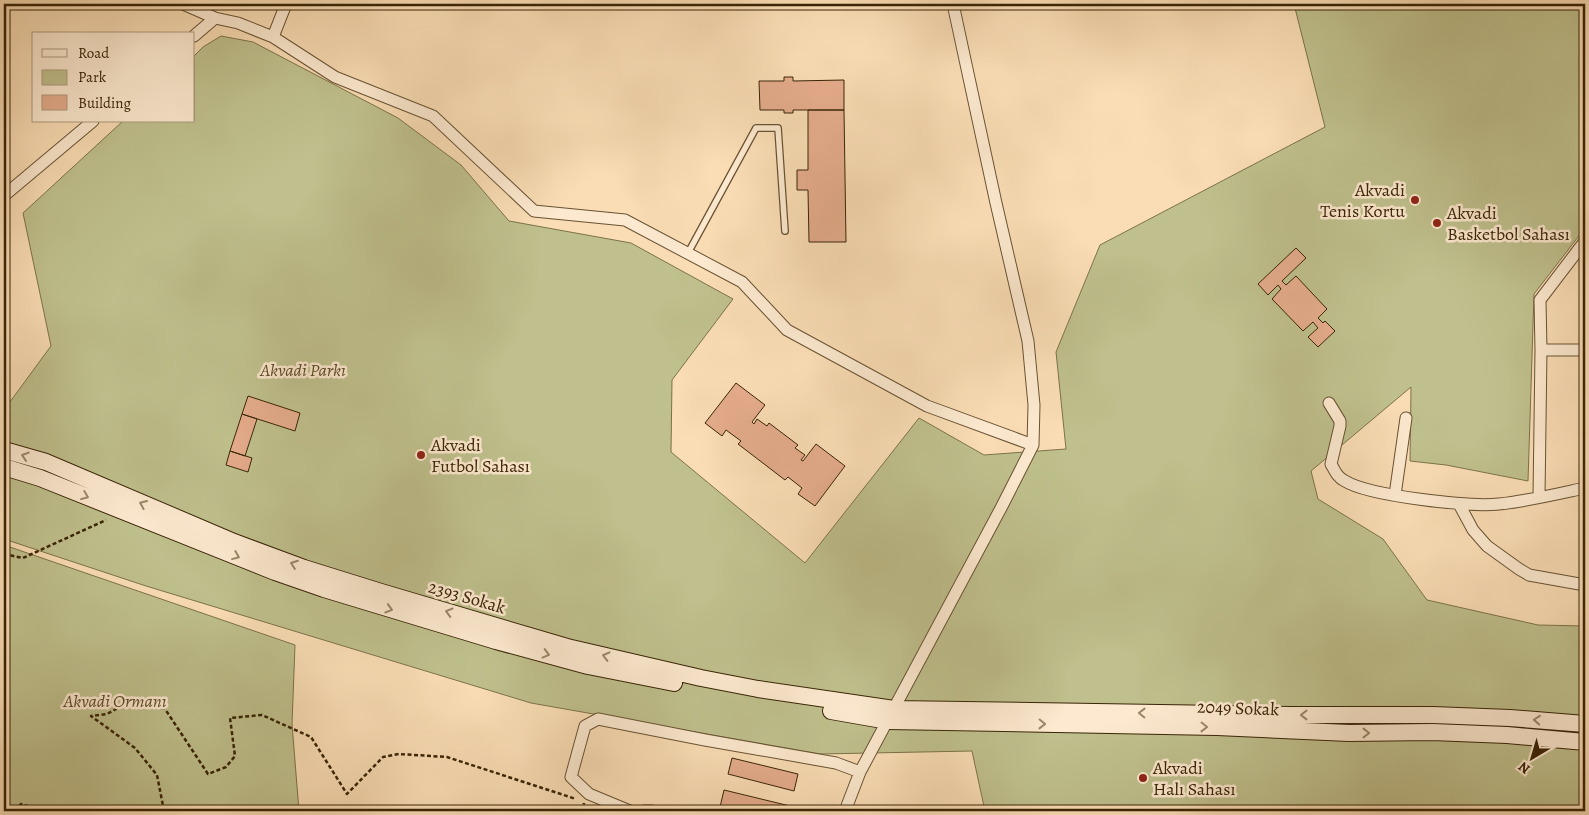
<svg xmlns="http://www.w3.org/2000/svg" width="1589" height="815" font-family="Alegreya,serif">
<rect width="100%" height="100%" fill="#faddb5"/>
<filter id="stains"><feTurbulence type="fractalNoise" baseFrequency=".004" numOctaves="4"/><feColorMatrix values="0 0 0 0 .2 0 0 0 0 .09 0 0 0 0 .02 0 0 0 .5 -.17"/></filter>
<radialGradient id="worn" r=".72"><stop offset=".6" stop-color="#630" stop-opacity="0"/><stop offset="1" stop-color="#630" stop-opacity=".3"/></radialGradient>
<path fill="#bfc08d" stroke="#7c724a" d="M1294,4h291v127l-2,15h2v82l-51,66 -6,187 -82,-16 -36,-4 1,-74 -100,84 7,28 65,40 44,61 111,25 47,1v185h-600l-13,-60 -152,3 -289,-51 -385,-117 -142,-47v-129l47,-64 -28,-133 100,-92h71v-65l9,-9 18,-11 32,6 145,76 63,47 48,56 122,22 102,56 -61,81 -1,72 134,111 114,-145 65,37 82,-6 -10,-97 44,-107 225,-118z
M4,545l291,100 -3,79 7,87h-295z"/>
<path fill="#e5ac8c" stroke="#392406" d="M784,77h9v4l51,-1v30h-51v3h-9v-3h-24l-1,-29h25z
M4,103l6,7 -6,5z
M808,110h36l2,132h-37l-1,-52h-11v-20h11z
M1296,248l10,10 -24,23 4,4 10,-9 31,33 -9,9 5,5 2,-2 10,10 -17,16 -10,-10 10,-9 -5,-6 -10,9 -31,-32 9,-10 -3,-4 -10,10 -10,-11z
M736,383l29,22 -13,17 2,2 3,-5 10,7 2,-3 29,22 -3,3 10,7 -4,5 2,1 13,-17 29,22 -30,40 -17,-12 4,-6 -14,-11 -3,3 -47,-36 3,-3 -15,-11 -4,6 -17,-13z
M248,396l52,17 -5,18 -53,-17z
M242,414l15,5 -12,37 -15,-5z
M230,451l22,7 -4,14 -22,-7z
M732,758l66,16 -4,17 -66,-17z
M724,790l66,16 -1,5h-54l-15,-4z"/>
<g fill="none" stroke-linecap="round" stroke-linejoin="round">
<defs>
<path id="service" d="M688,253l68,-125h22l7,103"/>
<path id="minor" d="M183,4l32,14 23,5 35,14 62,40 98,39 101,95 91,9 117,62 45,48 140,76 106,39
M194,36l21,-18
M273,37l13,-33
M4,192l2,2 87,-73
M1541,350h44
M1329,403l11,18v5l-9,38c4,7 6,13 14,17 24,15 125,26 154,23 29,-3 58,-10 86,-16
M1395,495l11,-77
M1539,497l2,-147 -1,-50 45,-59
M1459,504l14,26 14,16 32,23 10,6 56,10
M630,811l-41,-17 -18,-17 14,-51 13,-7 107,21 131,23 24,9
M644,811h8
M845,811l15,-39 141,-264 32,-63 1,-40 -6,-64 -32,-138 -43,-199"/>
<path id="secondary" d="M4,450l42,12 188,80 70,26 77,24 186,55 134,31 57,11 136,20 397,6h142l77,3 75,6
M4,467l36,11 235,94 49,17 172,52 92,25 86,17
M831,711l57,10 329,6 132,6 83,-1 75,3 78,7"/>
</defs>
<use href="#service" stroke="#695232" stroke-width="8"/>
<use href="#minor" stroke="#695232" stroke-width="13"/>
<use href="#secondary" stroke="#392406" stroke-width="18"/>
<path stroke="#392406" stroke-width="2.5" stroke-dasharray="4 2.5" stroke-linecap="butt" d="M4,554l19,4 83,-38
M15,811l6,-7 22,7
M164,811l-7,-36 -22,-27 -44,-32 16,-2 27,-15 31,10 43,65 18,-7 9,-11 -5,-38 32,-3 49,22 36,57 36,-37 16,-3 48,3 129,42
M583,811l1,-8"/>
<use href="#service" stroke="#fce9cf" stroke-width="5.5"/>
<use href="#minor" stroke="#fce9cf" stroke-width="11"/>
<use href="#secondary" stroke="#fce9cf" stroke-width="16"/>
</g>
<defs><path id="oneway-chevron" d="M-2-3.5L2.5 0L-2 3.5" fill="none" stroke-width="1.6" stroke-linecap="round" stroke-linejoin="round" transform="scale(1.25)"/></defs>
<g stroke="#9a866a">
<use href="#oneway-chevron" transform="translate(25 456) rotate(-162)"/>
<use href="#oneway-chevron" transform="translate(85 496) rotate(22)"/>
<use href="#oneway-chevron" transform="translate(143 504) rotate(-157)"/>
<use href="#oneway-chevron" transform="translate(236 556) rotate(22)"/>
<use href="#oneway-chevron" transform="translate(294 564) rotate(-160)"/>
<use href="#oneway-chevron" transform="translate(389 609) rotate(17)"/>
<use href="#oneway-chevron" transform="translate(449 612) rotate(-164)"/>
<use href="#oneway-chevron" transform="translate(546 654) rotate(15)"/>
<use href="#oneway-chevron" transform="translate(606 656) rotate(-166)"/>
<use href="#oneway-chevron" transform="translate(1142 713) rotate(-179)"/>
<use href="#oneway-chevron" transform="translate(1304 715) rotate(-180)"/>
<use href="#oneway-chevron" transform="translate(1537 720) rotate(-176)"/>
<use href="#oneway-chevron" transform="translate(1042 724) rotate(1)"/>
<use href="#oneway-chevron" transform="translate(1204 727) rotate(1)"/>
<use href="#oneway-chevron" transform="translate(1366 733)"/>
</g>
<g fill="#8f2418" stroke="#fce9cf" stroke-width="2">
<circle cx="1415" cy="200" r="5"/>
<circle cx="1437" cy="223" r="5"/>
<circle cx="421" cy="455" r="5"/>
<circle cx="1143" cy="778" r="5"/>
</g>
<g text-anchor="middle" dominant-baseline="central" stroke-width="5" stroke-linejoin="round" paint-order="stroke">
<g font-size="18" fill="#392406" stroke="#fce9cf" text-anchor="start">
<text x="1405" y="190" text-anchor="end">Akvadi<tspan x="1405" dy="21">Tenis Kortu</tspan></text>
<text x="1447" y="213">Akvadi<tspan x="1447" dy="21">Basketbol Sahası</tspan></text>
<text x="431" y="445">Akvadi<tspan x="431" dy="21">Futbol Sahası</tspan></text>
<text x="1153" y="768">Akvadi<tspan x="1153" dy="21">Halı Sahası</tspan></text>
</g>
<g font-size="18" font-style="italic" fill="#5a4b28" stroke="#fce9cf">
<text x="303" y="370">Akvadi Parkı</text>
<text x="115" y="701">Akvadi Ormanı</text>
</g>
<g font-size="18" fill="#392406" stroke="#fce9cf">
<text transform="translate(467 597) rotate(16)">2393 Sokak</text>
<text transform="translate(1238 708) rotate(2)">2049 Sokak</text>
</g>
</g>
<rect width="1589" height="815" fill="none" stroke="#faddb5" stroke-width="20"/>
<rect x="5" y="5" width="1579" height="805" fill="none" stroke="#392406" stroke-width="2.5"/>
<rect x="10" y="10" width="1569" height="795" fill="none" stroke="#392406"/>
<rect x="32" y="32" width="162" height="90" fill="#fce9cf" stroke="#ae9a7f"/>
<rect x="42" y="49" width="25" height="8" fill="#fce9cf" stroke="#ae9a7f"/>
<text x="78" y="58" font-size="15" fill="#392406">Road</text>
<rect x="42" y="70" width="25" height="15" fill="#bfc08d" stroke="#ae9a7f"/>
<text x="78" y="82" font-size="15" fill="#392406">Park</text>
<rect x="42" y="95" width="25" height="15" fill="#e5ac8c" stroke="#ae9a7f"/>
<text x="78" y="108" font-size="15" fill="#392406">Building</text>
<g transform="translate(1532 758) rotate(218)" stroke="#fce9cf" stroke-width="4" paint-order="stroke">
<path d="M0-4L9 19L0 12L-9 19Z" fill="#392406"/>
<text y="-8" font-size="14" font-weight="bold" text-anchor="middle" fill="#392406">N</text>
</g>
<rect width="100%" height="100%" filter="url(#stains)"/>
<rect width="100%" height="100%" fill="url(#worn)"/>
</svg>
